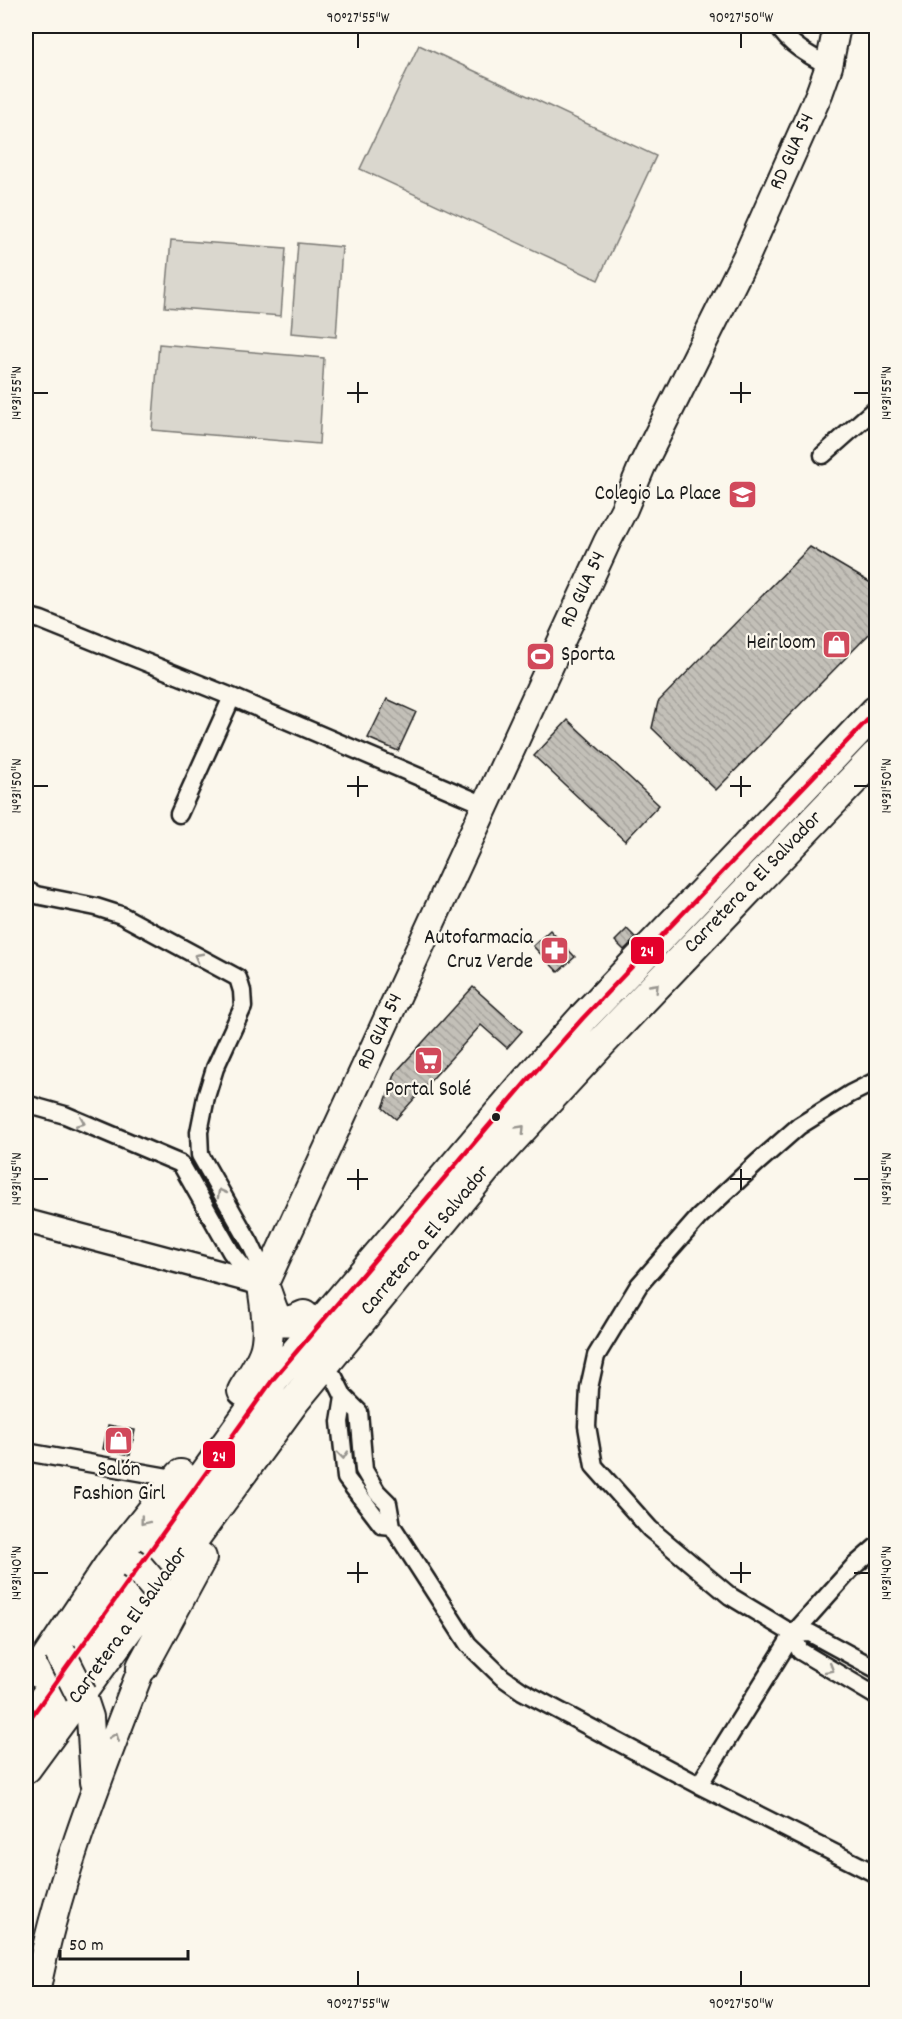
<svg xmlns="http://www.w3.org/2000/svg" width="902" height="2019" font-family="Dekko,sans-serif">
<defs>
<pattern id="building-back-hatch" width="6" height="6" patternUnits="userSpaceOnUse" patternTransform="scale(1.5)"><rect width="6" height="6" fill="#c3c0b8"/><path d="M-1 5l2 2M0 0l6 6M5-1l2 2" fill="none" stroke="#a7a49e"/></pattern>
</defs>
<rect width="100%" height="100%" fill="#fbf7ec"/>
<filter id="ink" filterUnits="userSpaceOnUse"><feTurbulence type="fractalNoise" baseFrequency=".0167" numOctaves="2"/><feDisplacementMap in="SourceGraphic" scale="12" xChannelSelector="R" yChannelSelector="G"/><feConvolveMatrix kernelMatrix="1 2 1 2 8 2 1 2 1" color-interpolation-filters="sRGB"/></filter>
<g filter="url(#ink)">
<path fill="#dad7ce" stroke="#7b7a75" stroke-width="1.5" d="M419,45l237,111 -58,124 -238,-111z
M171,240l115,8 -5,68 -116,-9z
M298,243l44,4 -6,90 -45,-4z
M159,344l165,14 -5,86 -167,-14z"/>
<path fill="url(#building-back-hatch)" stroke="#1c1c1c" stroke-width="1.5" d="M810,547l66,39v41l-160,163 -64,-62 6,-26z
M387,699l29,13 -18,39 -30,-13z
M568,720l91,85 -34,36 -91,-85z
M627,929l9,9 -12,12 -9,-9z
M550,930l25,27 -17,15 -25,-26z
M473,987l49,44 -15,17 -26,-23 -85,94 -13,-11 13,-36z
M108,1425l27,5 -5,25 -27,-6z"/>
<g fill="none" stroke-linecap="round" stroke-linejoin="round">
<defs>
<path id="street" d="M778,26c11,19 32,30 51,40
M823,455l53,-47
M26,616l15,4 191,77 253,108
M179,814l53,-117
M26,890l10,5 60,12 25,8 117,63 4,13 1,16 -28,61 -9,29 -7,35 1,23 50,88 8,17 5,24
M876,1081l-26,13 -51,32 -41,36 -59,55 -60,68 -43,71 -7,32 -2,38 7,40 56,63 80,67 63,38 17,-1 66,36
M26,1104l39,11 116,49 50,88 12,15 16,13
M334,1377l10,20 15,15 5,58 13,22 11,11 4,23 76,118 34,33 20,14 177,94 177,89
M344,1397l-4,25 6,56 36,47 10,1
M26,1452l153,27
M793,1634l7,17 76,45
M699,1785l94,-151 60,-67 23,-20"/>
<path id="secondary" d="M26,1221l237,63"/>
<path id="primary" d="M263,1284l5,-7 339,-735 17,-33 18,-43 106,-213 71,-159 10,-28 8,-40
M85,1702l5,15 4,65
M36,1994c21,-113 65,-221 106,-327"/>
<path id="highway" d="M265,1290c10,26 9,40 39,26
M243,1391c7,-12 16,-24 21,-37 8,-21 1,-49 -1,-70
M142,1667l59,-109
M38,1672l73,-109 70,-88
M26,1724l248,-346 252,-296 57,-64 293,-307
M26,1768l269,-368 197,-239 108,-117 276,-288"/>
</defs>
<use href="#street" stroke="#1c1c1c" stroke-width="21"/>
<use href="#secondary" stroke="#1c1c1c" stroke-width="27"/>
<use href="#primary" stroke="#1c1c1c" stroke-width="30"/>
<use href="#highway" stroke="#1c1c1c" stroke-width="34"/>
<use href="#street" stroke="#fbf7ec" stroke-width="16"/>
<use href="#secondary" stroke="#fbf7ec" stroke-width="22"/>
<use href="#primary" stroke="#fbf7ec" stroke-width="26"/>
<use href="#highway" stroke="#fbf7ec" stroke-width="30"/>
<defs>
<path id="highway-bridge" d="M131,1563l9,6 18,21
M60,1652l21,42"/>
</defs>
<use href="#highway-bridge" stroke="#1c1c1c" stroke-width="34" stroke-linecap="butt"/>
<use href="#highway-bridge" stroke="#fbf7ec" stroke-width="30"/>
<defs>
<path id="bus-1" d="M26,1724l248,-346 252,-296 57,-64 293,-307"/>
</defs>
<use href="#bus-1" stroke="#fbf7ec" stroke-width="9"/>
<use href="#bus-1" stroke="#e4002b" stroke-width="4.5"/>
</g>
<defs><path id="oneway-chevron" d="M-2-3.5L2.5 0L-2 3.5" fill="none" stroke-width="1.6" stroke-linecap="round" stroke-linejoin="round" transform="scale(1.5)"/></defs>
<g stroke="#97948e">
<use href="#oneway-chevron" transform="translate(198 957) rotate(-152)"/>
<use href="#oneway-chevron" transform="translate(655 987) rotate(-46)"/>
<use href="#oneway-chevron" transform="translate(81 1122) rotate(23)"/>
<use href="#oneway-chevron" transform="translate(521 1129) rotate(-47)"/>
<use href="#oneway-chevron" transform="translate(221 1193) rotate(-119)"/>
<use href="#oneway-chevron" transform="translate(343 1455) rotate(84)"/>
<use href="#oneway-chevron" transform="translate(144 1521) rotate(129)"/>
<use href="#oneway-chevron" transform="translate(830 1669) rotate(31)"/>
<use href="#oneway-chevron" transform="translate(115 1737) rotate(-69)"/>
</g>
</g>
<path fill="none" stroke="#1c1c1c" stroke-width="2" d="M358,33v15M741,33v15M358,382v21M741,382v21M33,393h15M347,393h21M730,393h21M854,393h15M358,776v21M741,776v21M33,786h15M347,786h21M730,786h21M854,786h15M358,1169v21M741,1169v21M33,1179h15M347,1179h21M730,1179h21M854,1179h15M358,1562v21M741,1562v21M33,1573h15M347,1573h21M730,1573h21M854,1573h15M358,1971v15M741,1971v15"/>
<defs>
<symbol id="school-square" viewBox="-11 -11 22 22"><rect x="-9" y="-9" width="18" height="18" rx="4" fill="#d1495b" stroke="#fbf7ec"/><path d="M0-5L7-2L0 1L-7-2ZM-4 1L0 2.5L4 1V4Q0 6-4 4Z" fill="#fff"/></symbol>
<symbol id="shop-square" viewBox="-11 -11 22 22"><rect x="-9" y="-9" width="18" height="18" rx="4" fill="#d1495b" stroke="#fbf7ec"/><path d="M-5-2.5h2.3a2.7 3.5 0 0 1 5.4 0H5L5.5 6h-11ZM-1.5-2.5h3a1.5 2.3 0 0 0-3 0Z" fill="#fff"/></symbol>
<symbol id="stadium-square" viewBox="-11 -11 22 22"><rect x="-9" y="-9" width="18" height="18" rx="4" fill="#d1495b" stroke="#fbf7ec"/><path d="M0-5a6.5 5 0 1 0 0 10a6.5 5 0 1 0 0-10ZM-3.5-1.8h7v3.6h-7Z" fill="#fff"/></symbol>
<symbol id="pharmacy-square" viewBox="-11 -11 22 22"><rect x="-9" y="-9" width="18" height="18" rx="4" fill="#d1495b" stroke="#fbf7ec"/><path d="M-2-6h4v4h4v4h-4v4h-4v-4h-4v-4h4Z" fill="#fff"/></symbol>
<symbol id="supermarket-square" viewBox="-11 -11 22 22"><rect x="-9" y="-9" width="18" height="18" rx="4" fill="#d1495b" stroke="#fbf7ec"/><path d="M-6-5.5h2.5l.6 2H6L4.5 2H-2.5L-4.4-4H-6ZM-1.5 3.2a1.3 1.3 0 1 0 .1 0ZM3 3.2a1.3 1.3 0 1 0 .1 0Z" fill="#fff"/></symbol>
</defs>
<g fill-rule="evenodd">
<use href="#school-square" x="726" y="478" width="33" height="33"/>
<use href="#shop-square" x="820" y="628" width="33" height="33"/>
<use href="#stadium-square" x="524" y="640" width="33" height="33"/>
<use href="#pharmacy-square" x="538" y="934" width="33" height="33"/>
<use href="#supermarket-square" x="412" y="1044" width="33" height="33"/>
<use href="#shop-square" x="102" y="1424" width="33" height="33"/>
</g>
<circle fill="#1c1c1c" stroke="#fbf7ec" stroke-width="2" cx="496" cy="1117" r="5"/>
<g text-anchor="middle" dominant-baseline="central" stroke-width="4.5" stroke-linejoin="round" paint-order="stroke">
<g font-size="21" fill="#1c1c1c" stroke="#fbf7ec">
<text transform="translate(793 152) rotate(-66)">RD GUA 54</text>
<text transform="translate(584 590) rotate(-65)">RD GUA 54</text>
<text transform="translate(754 883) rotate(-46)">Carretera a El Salvador</text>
<text transform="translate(381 1032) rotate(-65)">RD GUA 54</text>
<text transform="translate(426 1241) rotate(-50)">Carretera a El Salvador</text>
<text transform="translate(129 1626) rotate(-54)">Carretera a El Salvador</text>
</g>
<g font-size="21" fill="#1c1c1c" stroke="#fbf7ec" text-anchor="end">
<text x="721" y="495">Colegio La Place</text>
<text x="816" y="644">Heirloom</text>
<text x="561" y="656" text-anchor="start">Sporta</text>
<text x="533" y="939">Autofarmacia<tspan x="533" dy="24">Cruz Verde</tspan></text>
<text x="428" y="1091" text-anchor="middle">Portal Solé</text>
<text x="119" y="1471" text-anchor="middle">Salón<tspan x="119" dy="24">Fashion Girl</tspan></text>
</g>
</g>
<g stroke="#fbf7ec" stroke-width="2">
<rect x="630" y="936" width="35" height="29" rx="6" fill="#e4002b"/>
<rect x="202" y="1440" width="34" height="29" rx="6" fill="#e4002b"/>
</g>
<g font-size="16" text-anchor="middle" font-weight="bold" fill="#fff">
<text x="647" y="956">24</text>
<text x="219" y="1461">24</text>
</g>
<rect width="902" height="2019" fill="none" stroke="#fbf7ec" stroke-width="66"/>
<path d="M60 1950v9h128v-9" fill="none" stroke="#1c1c1c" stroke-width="3"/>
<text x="69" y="1950" font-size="18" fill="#1c1c1c" stroke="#fbf7ec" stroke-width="4.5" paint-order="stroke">50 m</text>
<rect x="33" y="33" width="836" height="1953" fill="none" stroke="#1c1c1c" stroke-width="2"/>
<g font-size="15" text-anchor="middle" fill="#1c1c1c">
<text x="358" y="22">90°27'55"W</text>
<text x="741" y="22">90°27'50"W</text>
<text transform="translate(16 393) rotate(-90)" y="5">14°31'55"N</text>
<text transform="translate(886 393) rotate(-90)" y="5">14°31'55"N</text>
<text transform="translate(16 786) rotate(-90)" y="5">14°31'50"N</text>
<text transform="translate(886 786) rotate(-90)" y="5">14°31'50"N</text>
<text transform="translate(16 1179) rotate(-90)" y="5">14°31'45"N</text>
<text transform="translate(886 1179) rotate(-90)" y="5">14°31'45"N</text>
<text transform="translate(16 1573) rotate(-90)" y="5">14°31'40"N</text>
<text transform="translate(886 1573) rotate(-90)" y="5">14°31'40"N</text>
<text x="358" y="2008">90°27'55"W</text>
<text x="741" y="2008">90°27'50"W</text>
</g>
</svg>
